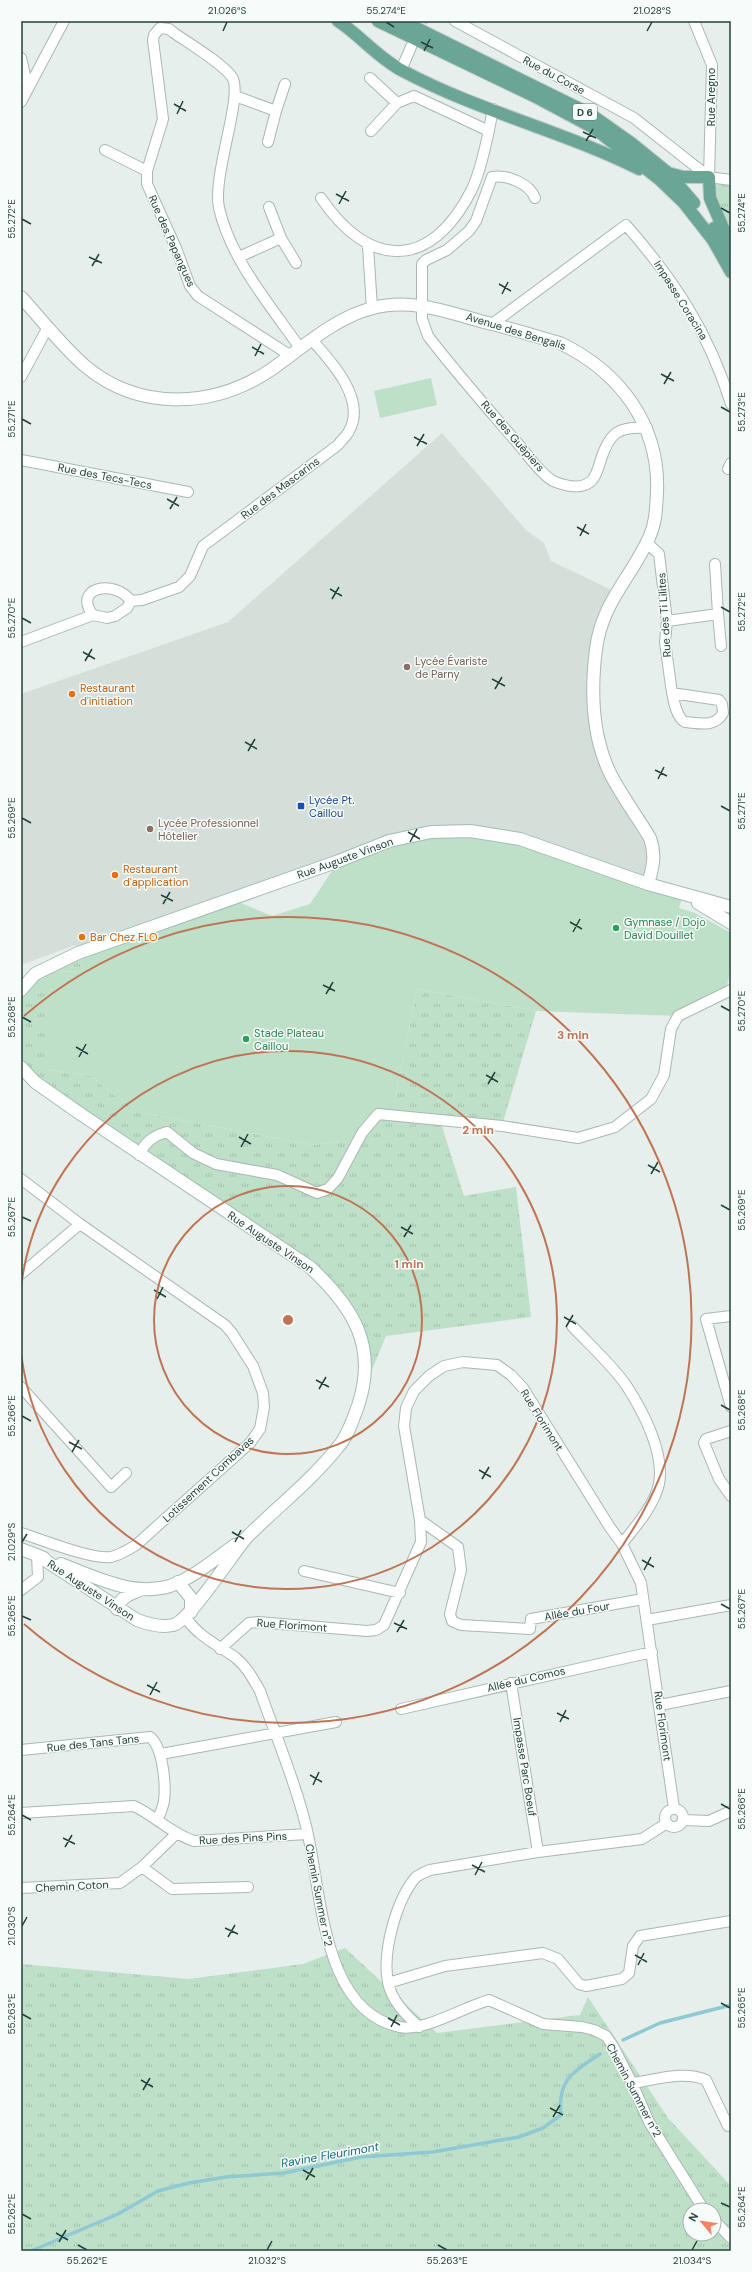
<svg xmlns="http://www.w3.org/2000/svg" width="752" height="2272" font-family="'DM Sans',sans-serif">
<defs>
<pattern id="grass-tufts" width="24" height="20" patternUnits="userSpaceOnUse"><rect width="24" height="20" fill="#bfe0c8"/><path d="M3 7l-1-3M5 7V3M7 7l1-3M15 17l-1-3M17 17v-4M19 17l1-3" fill="none" stroke="#a4c1ad"/></pattern>
</defs>
<rect width="100%" height="100%" fill="#e6efeb"/>
<path fill="#d4dfda" d="M442,433l84,97 18,13 7,18 65,31 -14,29 -9,65 11,71 46,81 -2,46 -217,-52 -353,121 -3,-8 -54,20v-271l207,-72z"/>
<path fill="url(#grass-tufts)" fill-rule="evenodd" d="M718,184l13,2v61l-21,-49z
M78,953l6,18 -24,1 -16,97 47,7 28,23 34,16 160,30 29,-4 25,-17 25,-10 25,-125 119,22 -34,115 -62,-6 24,76 52,-9 15,130 -145,19 -22,53 -1,-40 -29,-60 -313,-222v-77z
M345,1948l92,85 143,-18 8,-18 80,121 63,68v65h-710v-287l167,15 115,-15zM690,2210h24v24h-24z"/>
<path fill="#bfe0c8" d="M431,378l6,27 -57,13 -6,-27z
M493,834l190,60 -4,14 16,5 36,20v32l-5,27 -48,24 -142,-5 -119,-22 -25,125h-14l-16,19 -20,8 -29,4 -160,-30 -34,-16 -28,-23 -47,-7 2,-86 14,-11 24,-1 -6,-18 153,-54 41,17 38,-12 22,-33 4,-9 53,-21z"/>
<g fill="none" stroke-linecap="round" stroke-linejoin="round">
<path stroke="#8ec9d4" stroke-width="3.5" d="M623,2040l37,-17 71,-18
M31,2251l87,-37 40,-23 31,-8 37,-6 58,-4 77,-16 72,-5 57,-10 29,-5 24,-9 18,-13c-4,-35 12,-43 39,-61"/>
<path stroke="#bfccc8" stroke-width="10" stroke-dasharray="10 5" stroke-linecap="butt" d="M416,36l7,-15"/>
<defs>
<path id="minor" d="M455,21l179,97 75,59 22,3
M694,21l18,44 -3,112
M21,58l7,30
M401,70l10,-23
M370,78l27,25
M235,96l41,15 9,-27
M21,102l43,-81
M371,131l26,-28 17,-7 75,35
M268,142l8,-31
M105,150l42,21
M321,198c48,71 109,73 150,-7 10,-19 18,-60 22,-82
M535,198c-5,-14 -28,-24 -43,-21l-16,44 -7,10 -22,19 -21,10 -4,4v55l6,17c29,38 61,74 92,110 9,11 21,28 33,35 12,5 31,10 40,-2 4,-5 6,-13 8,-20 9,-27 18,-33 46,-31
M281,238l15,25
M368,246l4,62
M239,257l42,-19 -12,-31
M492,324l134,-99c49,56 83,108 105,179
M291,356l-93,-60 -8,-10 -14,-38 -29,-64v-13l16,-52 -10,-79 1,-5 6,-7 9,1 5,4c16,11 48,30 58,44 12,18 -20,98 -13,131 12,52 51,97 81,140
M21,377l27,-50
M21,460l167,32
M728,469l3,-6
M647,543l12,11 8,67 -2,21 6,44c2,10 4,31 14,36 14,1 30,6 38,-9l-1,-9 -3,-4 -47,-7
M718,614l3,32
M93,615c-21,-27 21,-37 38,-14
M667,621l51,-7 -3,-50
M21,642l72,-27 14,3 8,-2 12,-8 4,-7 11,-1 37,-13 11,-11 13,-30 135,-101c3,-5 9,-9 11,-14 18,-31 -18,-70 -37,-91
M139,1155c7,-14 14,-19 28,-23l26,21 23,11 61,11 40,18 11,-4 10,-11 24,-45 16,-19 124,12 76,12 37,-11 36,-28 13,-24 7,-46 7,-13 53,-26
M21,1179l59,45 145,101 7,8 21,33 10,27 1,14 -4,22 -10,14 -114,102c-8,5 -16,10 -25,12 -19,3 -71,-18 -90,-24
M21,1274l59,-50
M731,1316l-25,3 25,88
M572,1326c18,19 39,38 54,59 17,26 39,68 33,99 -5,22 -24,43 -37,60
M21,1387l90,100 15,-14
M731,1431l-25,8 -2,4 15,36 12,17
M420,1520l38,27 3,23 -11,44 2,7 9,4 69,4 1,-10 112,-20
M304,1571l96,22
M21,1590l17,-13 -1,-22
M186,1618c13,19 32,27 50,40 11,9 17,21 24,33 15,43 34,87 45,131 17,62 14,189 95,205 24,5 64,-20 89,-27l54,24 39,3 12,3 12,6 7,10 19,37 17,39 55,88
M647,1620l84,-15
M220,1649l29,-26 9,-1 109,9 9,-1 8,-5 37,-83 -1,-22 -16,-94 2,-18 8,-17 15,-15 15,-10 19,-4 34,3 14,10 12,13 86,138 13,18 19,39 33,225
M511,1683l27,169
M660,1705l71,-14
M401,1709l251,-57
M21,1750l129,-13c13,10 16,48 14,64 -1,6 -4,13 -6,18
M161,1754l175,-32
M665 1818a9 9 0 1 1 18 0a9 9 0 1 1-18 0Z
M21,1813l113,-7c21,10 38,28 60,35l113,-7
M684,1820l25,1 22,-10
M142,1867l30,22 76,-2
M21,1888l99,-5 22,-16 34,-33
M388,1983l57,-17 98,-13 15,6 21,25 7,2 36,-7 7,-6 4,-27 7,-10 91,-15
M419,2027c-13,-12 -28,-27 -31,-45 -6,-29 8,-82 28,-105 4,-3 9,-5 14,-7l108,-18 104,-13 25,-16
M632,2083c23,-3 53,-13 74,-3l22,46h3
M714,2220l17,18"/>
<path id="tertiary" d="M21,297c21,23 41,49 64,69 55,46 130,42 187,3 31,-22 64,-52 101,-61 39,-10 74,4 111,14 25,6 51,14 76,21 60,29 100,82 97,150 -1,16 -1,30 -8,45 -18,40 -47,64 -53,111 -5,39 -4,85 13,122 11,23 28,45 41,67 6,17 3,29 -2,46"/>
<path id="secondary" d="M698,903l33,20
M21,990l14,-16 43,-21 258,-91 53,-21 42,-9 39,-1 50,8 128,45 83,23
M21,1067l14,15 47,33 228,152c43,40 68,79 48,139 -5,13 -10,30 -20,41 -26,33 -61,60 -91,90 -15,17 -57,84 -74,88 -12,3 -25,-1 -36,-5l-100,-65
M21,1549l23,9
M61,1564c33,13 73,33 109,22 23,-8 45,-27 65,-41
M178,1582l13,16v14
M117,1609c4,-13 12,-14 23,-19"/>
<path id="primary" d="M338,21c23,15 40,37 65,50 75,40 160,60 236,98
M378,21l158,76 58,31 65,51 25,24 29,37 18,32
M402,21l188,93 41,29 37,30 26,30
M668,173l15,4h26l1,21 16,37
M714,228l17,23"/>
</defs>
<use href="#minor" stroke="#a8b8b2" stroke-width="12"/>
<use href="#tertiary" stroke="#a8b8b2" stroke-width="14"/>
<use href="#secondary" stroke="#a4bbb3" stroke-width="14"/>
<use href="#primary" stroke="#c2cac8" stroke-width="14"/>
<use href="#minor" stroke="#fff" stroke-width="10"/>
<use href="#tertiary" stroke="#fff" stroke-width="12"/>
<use href="#secondary" stroke="#fff" stroke-width="12"/>
<use href="#primary" stroke="#6aa596" stroke-width="12"/>
</g>
<path fill="none" stroke="#24423a" stroke-width="1.5" d="M386,22l8,5M223,31l4,-9M647,31l5,-9M421,42l12,6M424,51l6,-12M174,104l12,7M177,114l6,-13M583,132l13,6M586,141l7,-12M336,194l13,7M339,204l7,-13M721,208l9,5M22,219l9,5M89,257l13,6M92,266l7,-12M499,284l12,7M502,294l6,-12M252,347l12,7M255,356l6,-12M661,374l13,7M664,384l7,-12M721,407l9,5M22,419l9,5M414,437l13,7M417,446l7,-12M167,499l12,7M170,509l7,-12M577,527l12,7M580,536l6,-12M330,589l12,7M332,599l7,-12M721,607l9,5M22,618l9,5M83,652l12,7M85,661l7,-12M492,679l13,7M495,689l7,-12M245,742l12,7M248,751l7,-12M655,770l12,6M658,779l6,-12M721,806l9,5M22,818l9,5M408,832l12,7M410,842l7,-13M161,895l12,6M163,904l7,-12M570,922l12,7M573,932l7,-13M323,985l12,6M326,994l7,-12M721,1006l9,5M22,1017l9,5M76,1047l12,7M79,1057l7,-13M486,1075l12,7M488,1084l7,-12M239,1137l12,7M241,1147l7,-13M648,1165l12,7M651,1174l7,-12M721,1205l9,5M22,1217l9,4M401,1227l12,7M404,1237l7,-12M154,1290l12,7M157,1299l6,-12M564,1317l12,7M566,1327l7,-12M316,1380l13,7M319,1389l7,-12M721,1405l9,5M22,1416l9,5M69,1442l13,7M72,1452l7,-12M479,1470l12,7M482,1479l7,-12M232,1532l12,7M22,1542l5,-8M235,1542l6,-12M642,1560l12,7M644,1570l7,-13M721,1604l9,5M22,1616l9,4M394,1623l13,6M397,1632l7,-12M147,1685l13,7M150,1695l7,-13M557,1713l12,6M560,1722l6,-12M310,1775l12,7M313,1785l6,-13M721,1804l9,5M22,1815l9,5M63,1838l12,6M65,1847l7,-12M472,1865l13,7M475,1875l7,-13M22,1926l5,-9M225,1928l13,6M228,1937l7,-12M635,1955l12,7M638,1965l6,-12M721,2003l9,5M22,2014l9,5M388,2018l12,7M391,2027l6,-12M141,2080l12,7M143,2090l7,-12M550,2108l13,7M553,2117l7,-12M303,2170l12,7M306,2180l7,-12M721,2203l9,4M22,2214l9,5M56,2233l12,7M59,2242l7,-12M78,2245l9,5M438,2245l9,5M267,2250l5,-9M692,2250l5,-9"/>
<g fill="none" stroke="#c07456" stroke-width="2">
<circle cx="288" cy="1320" r="134"/>
<path d="M21 1287A269 269 0 1 1 21 1353"/>
<path d="M24 1016A403 403 0 1 1 24 1624"/>
</g>
<g fill="#8d6e63" stroke="#f7fbf9" stroke-width="1.5">
<circle cx="407" cy="667" r="4"/>
<circle cx="150" cy="829" r="4"/>
</g>
<g fill="#e8710a" stroke="#f7fbf9" stroke-width="1.5">
<circle cx="72" cy="694" r="4"/>
<circle cx="115" cy="875" r="4"/>
<circle cx="82" cy="937" r="4"/>
</g>
<rect fill="#1a4fb4" stroke="#f7fbf9" stroke-width="1.5" x="297" y="802" width="8" height="8" rx="2"/>
<g fill="#2e9e5b" stroke="#f7fbf9" stroke-width="1.5">
<circle cx="616" cy="928" r="4"/>
<circle cx="246" cy="1039" r="4"/>
</g>
<g text-anchor="middle" dominant-baseline="central" stroke-width="3" stroke-linejoin="round" paint-order="stroke">
<rect fill="#f7fbf9" stroke="#637a73" stroke-width="1" x="573" y="104" width="24" height="16" rx="3"/>
<g font-size="10" font-weight="bold" fill="#24423a">
<text x="585" y="112">D 6</text>
</g>
<g font-size="11" fill="#24423a" stroke="#f7fbf9">
<text transform="translate(554 75) rotate(28)">Rue du Corse</text>
<text transform="translate(711 97) rotate(-90)">Rue Aregno</text>
<text transform="translate(172 241) rotate(66)">Rue des Papangues</text>
<text transform="translate(681 300) rotate(58)">Impasse Coracina</text>
<text transform="translate(516 331) rotate(17)">Avenue des Bengalis</text>
<text transform="translate(513 436) rotate(49)">Rue des Guêpiers</text>
<text transform="translate(105 476) rotate(11)">Rue des Tecs-Tecs</text>
<text transform="translate(280 488) rotate(-37)">Rue des Mascarins</text>
<text transform="translate(664 615) rotate(-94)">Rue des Ti Lilites</text>
<text transform="translate(345 858) rotate(-20)">Rue Auguste Vinson</text>
<text transform="translate(271 1242) rotate(34)">Rue Auguste Vinson</text>
<text transform="translate(542 1420) rotate(58)">Rue Florimont</text>
<text transform="translate(208 1479) rotate(-43)">Lotissement Combavas</text>
<text transform="translate(91 1590) rotate(33)">Rue Auguste Vinson</text>
<text transform="translate(577 1611) rotate(-10)">Allée du Four</text>
<text transform="translate(292 1625) rotate(4)">Rue Florimont</text>
<text transform="translate(526 1679) rotate(-13)">Allée du Comos</text>
<text transform="translate(663 1726) rotate(82)">Rue Florimont</text>
<text transform="translate(93 1743) rotate(-6)">Rue des Tans Tans</text>
<text transform="translate(525 1767) rotate(81)">Impasse Parc Boeuf</text>
<text transform="translate(243 1838) rotate(-3)">Rue des Pins Pins</text>
<text transform="translate(72 1886) rotate(-3)">Chemin Coton</text>
<text transform="translate(319 1895) rotate(79)">Chemin Summer n°2</text>
<text transform="translate(634 2090) rotate(62)">Chemin Summer n°2</text>
</g>
<g font-size="11" fill="#785e54" stroke="#f7fbf9" text-anchor="start">
<text x="415" y="661">Lycée Évariste<tspan x="415" dy="13">de Parny</tspan></text>
<text x="158" y="823">Lycée Professionnel<tspan x="158" dy="13">Hôtelier</tspan></text>
</g>
<g font-size="11" fill="#c56008" stroke="#f7fbf9" text-anchor="start">
<text x="80" y="688">Restaurant<tspan x="80" dy="13">d'initiation</tspan></text>
<text x="123" y="869">Restaurant<tspan x="123" dy="13">d'application</tspan></text>
<text x="90" y="937">Bar Chez FLO</text>
</g>
<g font-size="11" fill="#164399" stroke="#f7fbf9" text-anchor="start">
<text x="309" y="800">Lycée Pt.<tspan x="309" dy="13">Caillou</tspan></text>
</g>
<g font-size="11" fill="#27864d" stroke="#f7fbf9" text-anchor="start">
<text x="624" y="922">Gymnase / Dojo<tspan x="624" dy="13">David Douillet</tspan></text>
<text x="254" y="1033">Stade Plateau<tspan x="254" dy="13">Caillou</tspan></text>
</g>
<g font-size="12" font-style="italic" fill="#1c6f80" stroke="#f7fbf9">
<text transform="translate(330 2155) rotate(-10)">Ravine Fleurimont</text>
</g>
</g>
<circle cx="288" cy="1320" r="6" fill="#c07456" stroke="#f7fbf9" stroke-width="2"/>
<g font-size="12" text-anchor="middle" font-weight="bold" fill="#c07456" stroke="#f7fbf9" stroke-width="3" stroke-linejoin="round" paint-order="stroke">
<text x="573" y="1039">3 min</text>
<text x="478" y="1134">2 min</text>
<text x="409" y="1268">1 min</text>
</g>
<rect width="752" height="2272" fill="none" stroke="#f7fbf9" stroke-width="44"/>
<g transform="translate(702 2222) rotate(299)"><circle r="19" fill="#f7fbf9" stroke="#a3b1ad"/>
<path d="M0-3L7 15L0 10L-7 15Z" fill="#f4845f"/>
<text y="-6" font-size="11" font-weight="bold" text-anchor="middle" fill="#24423a">N</text>
</g>
<rect x="22" y="22" width="708" height="2228" fill="none" stroke="#24423a" stroke-width="1.5"/>
<g font-size="10" text-anchor="middle" fill="#24423a">
<text x="227" y="14">21.026°S</text>
<text x="386" y="14">55.274°E</text>
<text x="652" y="14">21.028°S</text>
<text transform="translate(741 213) rotate(-90)" y="4">55.274°E</text>
<text transform="translate(11 219) rotate(-90)" y="4">55.272°E</text>
<text transform="translate(741 412) rotate(-90)" y="4">55.273°E</text>
<text transform="translate(11 419) rotate(-90)" y="4">55.271°E</text>
<text transform="translate(741 612) rotate(-90)" y="4">55.272°E</text>
<text transform="translate(11 618) rotate(-90)" y="4">55.270°E</text>
<text transform="translate(741 811) rotate(-90)" y="4">55.271°E</text>
<text transform="translate(11 818) rotate(-90)" y="4">55.269°E</text>
<text transform="translate(741 1011) rotate(-90)" y="4">55.270°E</text>
<text transform="translate(11 1017) rotate(-90)" y="4">55.268°E</text>
<text transform="translate(741 1210) rotate(-90)" y="4">55.269°E</text>
<text transform="translate(11 1217) rotate(-90)" y="4">55.267°E</text>
<text transform="translate(741 1410) rotate(-90)" y="4">55.268°E</text>
<text transform="translate(11 1416) rotate(-90)" y="4">55.266°E</text>
<text transform="translate(11 1542) rotate(-90)" y="4">21.029°S</text>
<text transform="translate(741 1609) rotate(-90)" y="4">55.267°E</text>
<text transform="translate(11 1616) rotate(-90)" y="4">55.265°E</text>
<text transform="translate(741 1809) rotate(-90)" y="4">55.266°E</text>
<text transform="translate(11 1815) rotate(-90)" y="4">55.264°E</text>
<text transform="translate(11 1926) rotate(-90)" y="4">21.030°S</text>
<text transform="translate(741 2008) rotate(-90)" y="4">55.265°E</text>
<text transform="translate(11 2014) rotate(-90)" y="4">55.263°E</text>
<text transform="translate(741 2207) rotate(-90)" y="4">55.264°E</text>
<text transform="translate(11 2214) rotate(-90)" y="4">55.262°E</text>
<text x="87" y="2264">55.262°E</text>
<text x="267" y="2264">21.032°S</text>
<text x="447" y="2264">55.263°E</text>
<text x="692" y="2264">21.034°S</text>
</g>
</svg>
